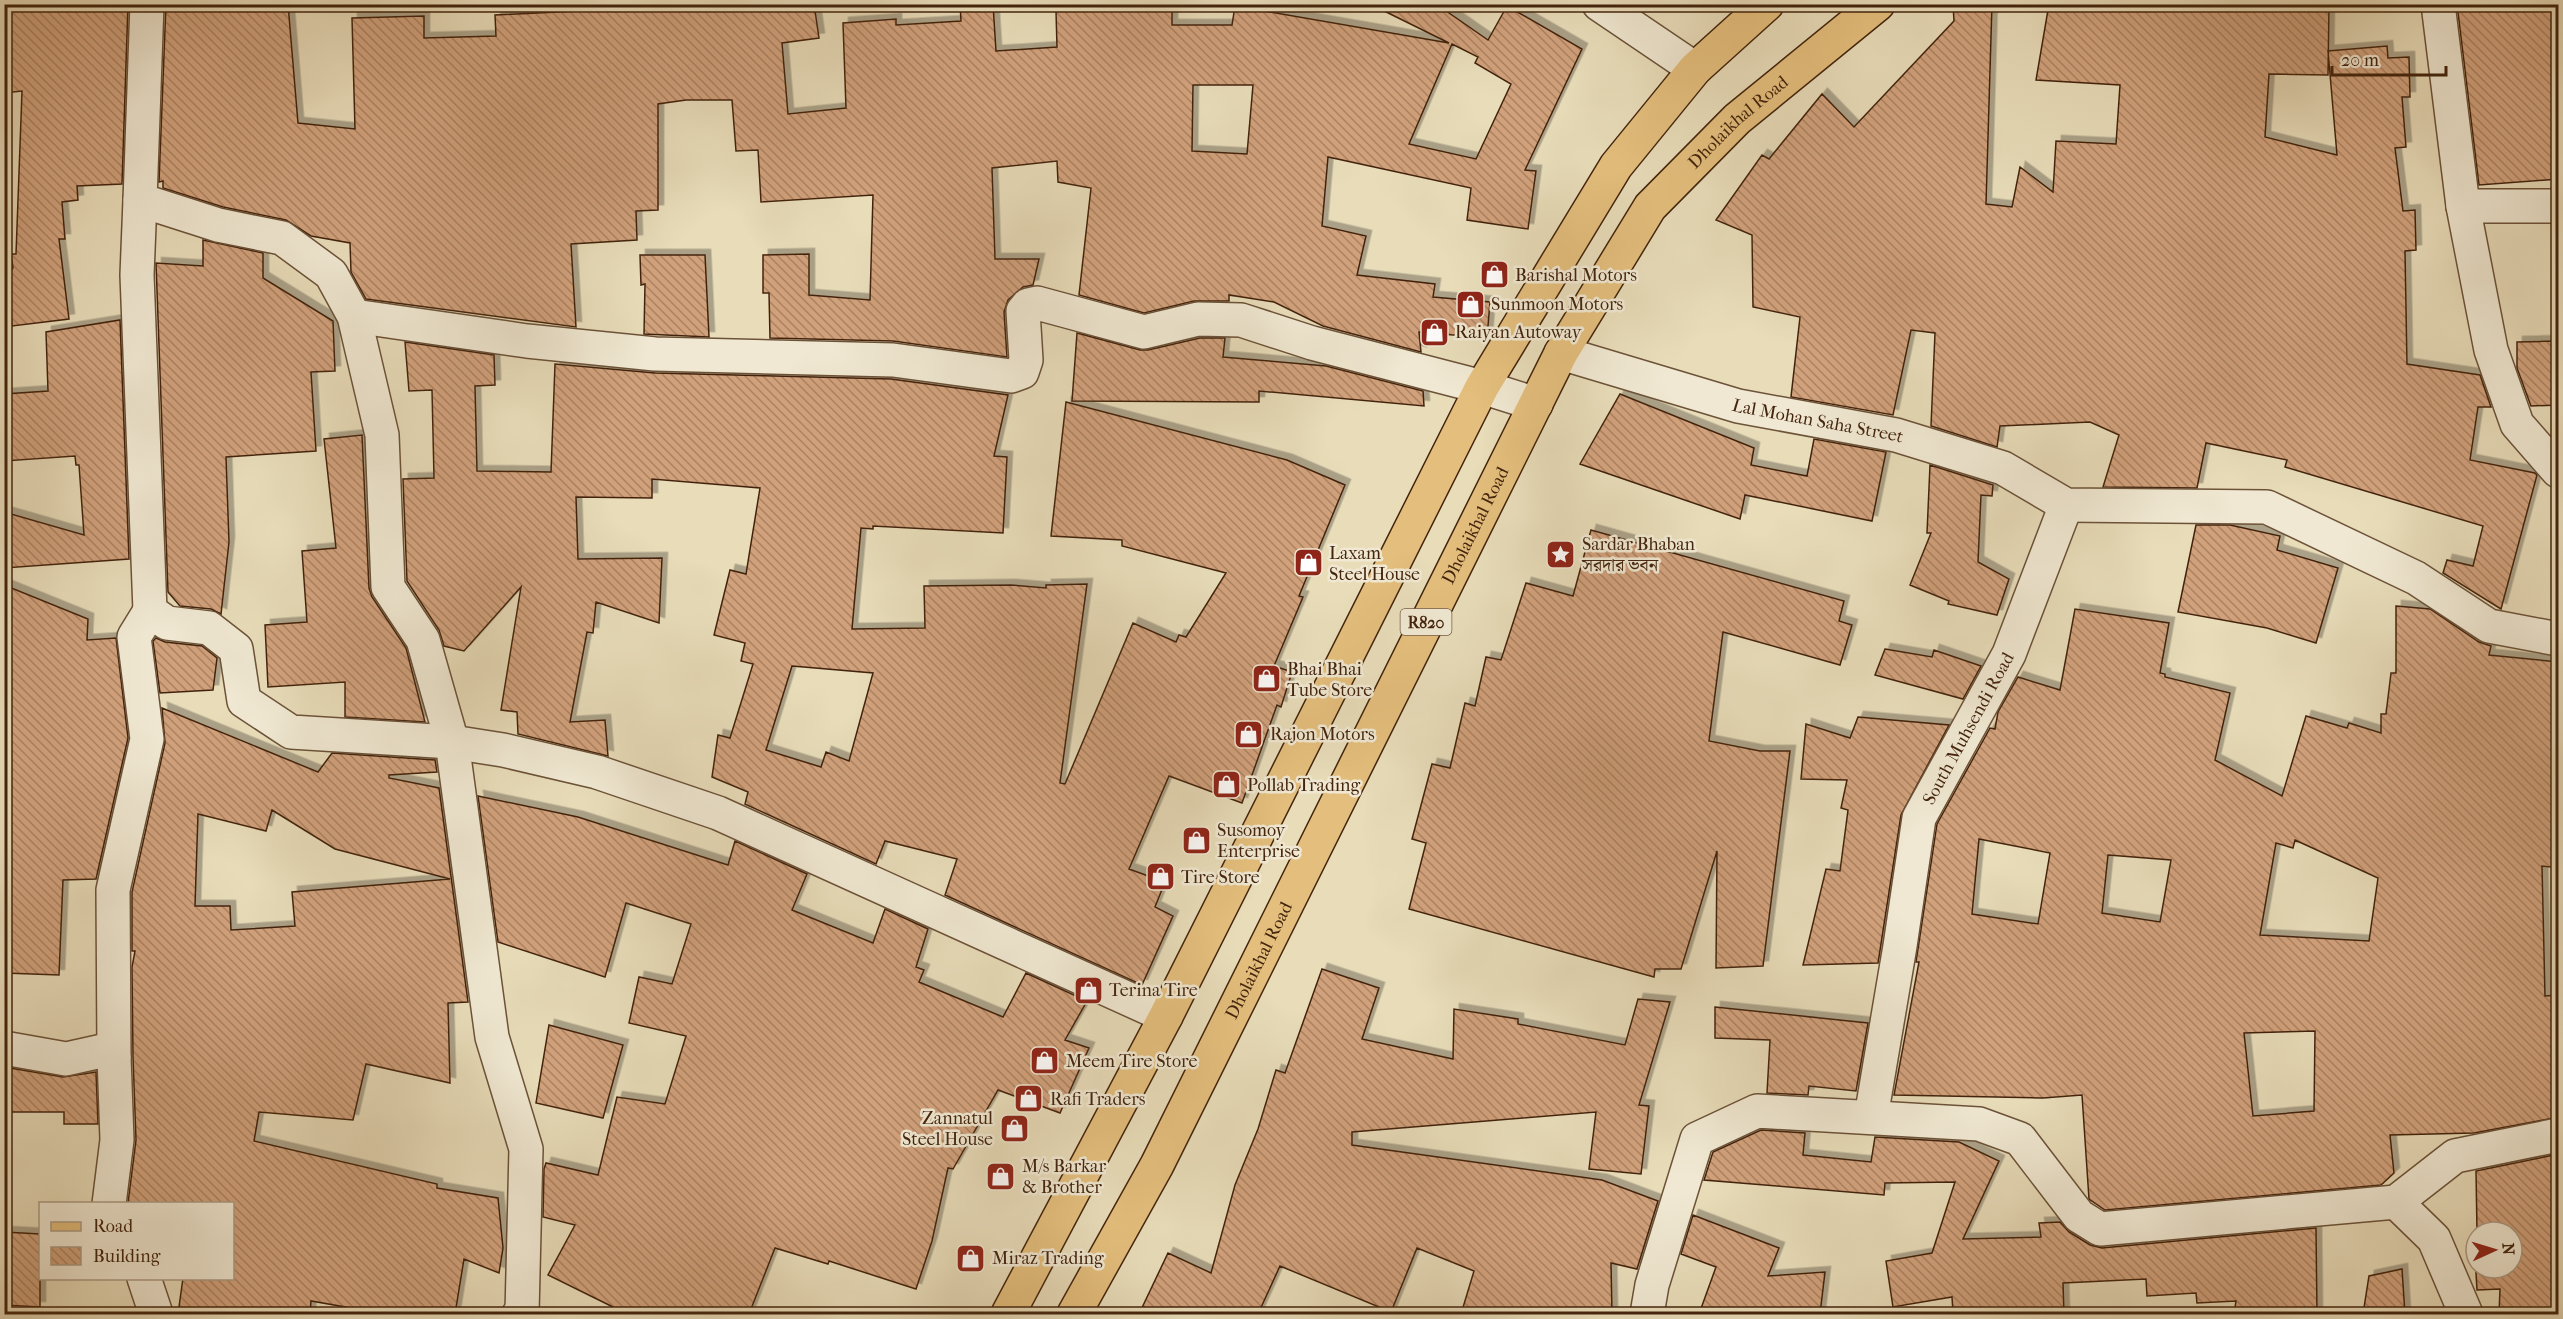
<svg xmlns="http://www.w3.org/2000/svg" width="2563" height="1319" font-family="'IM FELL French Canon','Noto Serif Bengali',serif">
<defs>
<pattern id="building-back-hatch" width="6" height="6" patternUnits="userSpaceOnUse" patternTransform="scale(1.5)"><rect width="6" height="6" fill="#d1a17b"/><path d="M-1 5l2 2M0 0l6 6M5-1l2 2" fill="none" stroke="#ab8363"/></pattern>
<filter id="shadow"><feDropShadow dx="5.5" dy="-5.5" stdDeviation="0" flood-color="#0004"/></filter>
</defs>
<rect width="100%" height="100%" fill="#e8dcb9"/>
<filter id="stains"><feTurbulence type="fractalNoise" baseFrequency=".00333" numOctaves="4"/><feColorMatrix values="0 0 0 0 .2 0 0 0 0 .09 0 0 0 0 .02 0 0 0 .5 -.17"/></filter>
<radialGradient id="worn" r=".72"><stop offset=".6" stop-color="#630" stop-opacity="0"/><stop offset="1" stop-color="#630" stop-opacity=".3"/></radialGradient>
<path fill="url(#building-back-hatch)" stroke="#43240d" stroke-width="1.5" fill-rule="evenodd" filter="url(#shadow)" d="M4,4h124l-6,180 -45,2 1,14 -16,2 3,37h-6l10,80 -57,7 -5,-52 6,-6 -2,-14h5l6,-163 -18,2z
M166,4h122l10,119 57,6 -3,-111 72,-2v22l72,-2 -1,-21 84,-4 -1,-7h236l5,34 -37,5 6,71 58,-6 -3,-85 53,-4v6l65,-4 -1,-17h33l3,47 61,-4 -1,-36 44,-2 -1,-5h73v21h60l3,-19 214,37 -79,-39h66l52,36 19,-34 75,43 -57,121 11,1 -8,58 -61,-9 4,-32 -143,-31 -6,69 44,10 -9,39 78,9 -2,13 57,5 -3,36 -68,-6 2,20 -98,-26 -49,-24 -45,-7v6h-35l-50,12 -65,-18 12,-107 -33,-6 -1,-21 -65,7 3,91h44l-6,26 -10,2 -15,13 -4,12 3,45 -114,-16 -123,-3 -1,-45h-6v-38l46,-1v41l61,5 3,-105 -112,7 -3,-52 -22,1 -4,-51h-46l-28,4v106l-22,1 1,29 -66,4 5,83 -210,-28 -15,-27 -1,-29 -39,-7 -25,-16 -63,-13 -60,-19v-7l-4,1zM1452,44l26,13 -3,6 36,21 -35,75 -67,-15zM1193,85h60l-6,69 -55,-3z
M1953,4h39l-6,200 26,3 8,-40 33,25 3,-51 60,3 4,-59 -84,-5 13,-76h205l-1,7 76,-5 -1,69 -59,-1 -4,63 72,18 -9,-104 59,-5 1,12 21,-1 1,40h-8l4,50 -11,1 8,63 12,-1 1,40 -11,1 2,113 73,11 11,32h-13l-8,53 65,13 2,2 -36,134 -58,-36 4,-13 26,6 10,-40 -198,-59 2,-7 -81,-17 -9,45 -94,-1 16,-52 -29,-13 -90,4 -3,21 -66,-21 4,-93 -24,-3 -18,85 -102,-18 9,-80 -47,-10 -1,-72 -36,-15 46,-65 7,4 53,-65 32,33 100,-106z
M2457,4h102v175l-80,6z
M203,240l60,13v25l70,43 2,50 -24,1 5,79 -90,6 3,85 -8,72 -10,-5 -31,-3 -12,-14 -12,-329 47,3z
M640,255h65l4,82 -65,-3 1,-50 -4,1z
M120,320l9,239 -125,9v-56l80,23 -5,-70h-3l-1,-9 -71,5v-67l44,-3 -2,-59z
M1077,333l63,17h8l52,-12h25l-2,19 103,9 97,25 1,15 -165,-15v11l-187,-1z
M2559,341v64l-28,1 -14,-38v-26z
M405,342l89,13 1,30 -20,1 2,85 74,1 4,-108 100,9 236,6 117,16 -14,61 13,1 -4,76 -130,-7v3l-12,-1 -9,101 73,-1 -1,-42 87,-1 35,3v-3l41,-1 -27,199 5,1 68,-161 43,19 3,-7 7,2 40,-64 -104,-27v-6l-71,-4 15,-134 221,58 58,25 -46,111 4,1 -29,69 18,6 -11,35 -4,-2 -35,98 -73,-27 -40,93 36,13 -10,25 18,9 -31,69 -197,-90 12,-36 -72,-18 -9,23 -131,-60 3,-12 -36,-15 6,-42 12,3 23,-74 -12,-3 4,-18 -31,-8 16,-65 16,4 14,-86 -108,-9v19l-76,-1 2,62 84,-1 -3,65 -63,-21 -3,31 -6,-1 -17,90 35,-2 3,36 -90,-22 -1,-22 -16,-2 20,-123 -57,64 -20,-5 -5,-16 -32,-49 -4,-102 31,-1 -2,-88 -23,1zM792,666l81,7 -24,88 -23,-9 -5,15 -55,-17z
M1620,394l134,54 -3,17 56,11 7,-37 72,13 -14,69 -127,-26 -5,24 -160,-55z
M362,435l7,153 3,9 34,51 19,74 -80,-5v-35l-77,5 -3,-62 42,-3 -5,-71 34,-3 -12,-109z
M1930,465l63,20 -1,11 -11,-1 -3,67 31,17 -12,36 -49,-11 1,-3 -39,-16 21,-52h-4z
M2196,525h34l50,11 -3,14 61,18 -22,75 -49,-15 -89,-16z
M1591,530l253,71 -5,20 13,4 -12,40 -117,-33 -14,109 51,10h30l-27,215 -47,2 1,-117 -36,118h-26l-1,8 -245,-68 17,-66 -14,-4 20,-75 18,4 15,-65 10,3 11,-49 15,3 25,-77 47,13z
M4,585l84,34 -1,21 29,-2 12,100 -32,141 -33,1 -4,95 -55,-2v-244l4,-42h-4z
M2396,606l34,3 49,33 12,4 -2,9 70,7v206l-17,-2 3,130 14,-1v122l-85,16 -84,2 4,38 -13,12 -276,25 -16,-11 -7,-104 -39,3 -149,-3 25,-133h-3l21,-138 53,-96 5,1 3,-17 20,-35 42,13 15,-81 94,14 -9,50 5,1v3l65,16 -15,67 67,36 24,-80 41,12 2,-5 32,10v-19h5l5,-41h5zM1979,839l71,14 -12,71 -66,-10zM2295,840l83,38 -9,63 -109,-6 16,-92 17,5zM2108,855l63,5 -11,62 -58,-9zM2315,1031l-1,80 -61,5 -9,-83z
M156,638l9,4 37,4 15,12 -4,32 -53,3 -7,-52z
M1885,649l47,8 2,-7 47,16 -18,33 -88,-24z
M162,708l156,64 14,-19 103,7 2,12 -48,3v3l50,10 29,214 -20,1 2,80 -84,-19 -13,56 -94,-8 -5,29 183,43v4l61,10 5,50 -4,25 -35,-14 -9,55h-70l-74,-13 -1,13h-132l5,-36h49v-75h-104l8,-63 -3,-83 -1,-90 3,-16h-3v-59l33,-149zM272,810l63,39 115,30 -158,13 3,34 -64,4 -1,-24h-35l3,-92 68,17z
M1858,717l91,8 -48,90 -23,148 -75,2 23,-96 14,2 8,-61 -7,-2 6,-28 -46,-1 5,-55 44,14z
M478,796l100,21 150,48 7,-24 72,33 -15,36 81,33 12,-34 43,20 -12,38 8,3 -5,12 84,35 23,-44 61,28 -22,39 24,8 -29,65 -62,-23 -45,79 -5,-1 -16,73 -16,48 -87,-28 -1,3 -53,-16 -26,66h-138l2,-7 -65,-32 27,-50 -32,-8 1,-48 2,-6 52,12 19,-78 48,7 21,-68 -57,-13 10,-46 33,7 19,-60 -65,-21 -21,74 -107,-35z
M1322,969l57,19 -17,51 91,20 1,-50 64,10v5l107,21 13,-46 32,3 -31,103 10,1 -8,68 -52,-5 7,-57 -244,20v13l250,35 56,21 -21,68 -26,-6 1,51h-151l13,-43 -57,-23 -26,64 -111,-46 -22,48h-119l29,-61 43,20 24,-88 23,-56 18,-59 9,3z
M1715,1007l153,16 -12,68 -47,-5 -1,9 -41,-2 3,-53 -55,-2z
M549,1025l74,20 -20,73 -67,-15z
M4,1067l59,10 33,-5 2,52h-34v-12h-60z
M1761,1130l44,3 -2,22 68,7 4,-25 84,5 40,19 -36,78 78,-2 -2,-14 21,-1 9,10 21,13 12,3 214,-20 1,86h-83l2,-13 -39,2 -1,-10 -49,3 -1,-17 -83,4 1,31h-65v-5l-46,4 -1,-16 -59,10 -7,-46 46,-8 23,-71 -70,1 -1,12 -180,-15 9,-28z
M2559,1154v160h-60l1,-25 -23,1 -2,-34 1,12h36v-36h-35l-1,-61z
M1693,1215l86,33 -11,28 57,-4 -5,42h-121l17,-47 -35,-13z
M4,1232l36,2v73l-36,-2z
M2402,1269l3,45h-42l6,-38z"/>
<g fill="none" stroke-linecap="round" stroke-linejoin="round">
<defs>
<g id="street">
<path d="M147,4l-7,196 78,25 64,13 49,36 23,42 28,119 6,152 35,53 29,102 40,295 34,112 -4,164 -3,1"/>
<path d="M1599,4l96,65"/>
<path d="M2438,4l25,202 28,144 26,74 41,47"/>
<path d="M140,200l-3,75 13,336 17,12 42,5 27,21 8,52 47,31 161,10 51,8 94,22 121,41 448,203"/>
<path d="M2463,206h95"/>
<path d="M354,316l173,25 128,13 238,6 118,16 11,-4 4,-12 -3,-49 5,-6 9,-2 107,29 54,-13 43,1 71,23 170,44 54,17"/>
<path id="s1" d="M1561,353l177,53 158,29 107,33 63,37 201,2 149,71 73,48 69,13"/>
<path d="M4,1048l62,11 36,-8 12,6 3,83 -8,64"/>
<path d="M114,1057l-1,-167 34,-151 -13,-102 16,-26"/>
<path id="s2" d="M1871,1117l29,-171 19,-128 90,-164 57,-149"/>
<path d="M2396,1202l38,37 32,75"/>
<path d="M144,1278l12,36"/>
<path d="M1647,1314l5,-29 45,-146 60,-28 222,13 41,15 59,77 21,13 296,-27 59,-46 103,-21"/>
</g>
<g id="primary">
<path d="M1008,1314l158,-298 316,-629 134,-221 79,-97 72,-65"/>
<path id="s3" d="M1074,1314l83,-149 404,-812 89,-146 87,-88 141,-115"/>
</g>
</defs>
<use href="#street" stroke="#6c5238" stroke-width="36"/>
<use href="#primary" stroke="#43240d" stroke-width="36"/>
<use href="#street" stroke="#f0e8d2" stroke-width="33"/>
<use href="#primary" stroke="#e4be7c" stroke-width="33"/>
</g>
<defs>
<symbol id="shop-square" viewBox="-11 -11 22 22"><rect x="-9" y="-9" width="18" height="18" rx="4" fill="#8f2418" stroke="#f0e8d2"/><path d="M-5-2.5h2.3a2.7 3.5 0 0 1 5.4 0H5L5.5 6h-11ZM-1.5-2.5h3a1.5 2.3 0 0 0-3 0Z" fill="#fff"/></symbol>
<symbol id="sight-square" viewBox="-11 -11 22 22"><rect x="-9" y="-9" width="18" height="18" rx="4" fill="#8f2418" stroke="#f0e8d2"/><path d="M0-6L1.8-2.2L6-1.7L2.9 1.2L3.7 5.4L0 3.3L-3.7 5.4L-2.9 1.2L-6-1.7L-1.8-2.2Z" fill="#fff"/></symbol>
</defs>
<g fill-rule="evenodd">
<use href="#shop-square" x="1478" y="258" width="33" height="33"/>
<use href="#shop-square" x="1454" y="288" width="33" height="33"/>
<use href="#shop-square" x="1418" y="316" width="33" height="33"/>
<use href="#sight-square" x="1544" y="538" width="33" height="33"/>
<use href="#shop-square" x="1292" y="546" width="33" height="33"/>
<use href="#shop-square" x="1250" y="662" width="33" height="33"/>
<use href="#shop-square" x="1232" y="718" width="33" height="33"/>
<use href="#shop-square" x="1210" y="768" width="33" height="33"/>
<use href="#shop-square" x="1180" y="824" width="33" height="33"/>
<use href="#shop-square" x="1144" y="860" width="33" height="33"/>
<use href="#shop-square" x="1072" y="974" width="33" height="33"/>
<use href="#shop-square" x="1028" y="1044" width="33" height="33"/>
<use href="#shop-square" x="1012" y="1082" width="33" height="33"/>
<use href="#shop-square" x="998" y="1112" width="33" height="33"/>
<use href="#shop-square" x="984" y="1160" width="33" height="33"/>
<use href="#shop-square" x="954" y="1242" width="33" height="33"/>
</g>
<g text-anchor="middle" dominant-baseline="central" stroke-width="5" stroke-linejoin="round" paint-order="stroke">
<rect fill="#f0e8d2" stroke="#775f48" stroke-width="1.5" x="1400.5" y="609" width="51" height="26" rx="4.5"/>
<g font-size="16" font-weight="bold" fill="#43240d">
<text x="1426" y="622">R820</text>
</g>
<g font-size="18" fill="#43240d" stroke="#f0e8d2">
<text stroke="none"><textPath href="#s3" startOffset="1371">Dholaikhal Road</textPath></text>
<text stroke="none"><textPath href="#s1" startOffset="266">Lal Mohan Saha Street</textPath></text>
<text stroke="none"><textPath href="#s3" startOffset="885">Dholaikhal Road</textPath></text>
<text stroke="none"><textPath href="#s2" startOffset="405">South Muhsendi Road</textPath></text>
<text stroke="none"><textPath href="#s3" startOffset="399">Dholaikhal Road</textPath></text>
</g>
<g font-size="18" fill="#43240d" stroke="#f0e8d2" text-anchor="start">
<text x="1515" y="275">Barishal Motors</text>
<text x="1491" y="304">Sunmoon Motors</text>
<text x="1455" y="332">Raiyan Autoway</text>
<text x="1582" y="544">Sardar Bhaban<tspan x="1582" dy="21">সরদার ভবন</tspan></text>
<text x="1329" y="553">Laxam<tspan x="1329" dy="21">Steel House</tspan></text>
<text x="1287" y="669">Bhai Bhai<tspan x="1287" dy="21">Tube Store</tspan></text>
<text x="1270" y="734">Rajon Motors</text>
<text x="1247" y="785">Pollab Trading</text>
<text x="1217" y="830">Susomoy<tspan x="1217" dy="21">Enterprise</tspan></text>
<text x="1181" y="877">Tire Store</text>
<text x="1109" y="990">Terina Tire</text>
<text x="1066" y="1061">Meem Tire Store</text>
<text x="1050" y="1099">Rafi Traders</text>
<text x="993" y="1118" text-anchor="end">Zannatul<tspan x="993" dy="21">Steel House</tspan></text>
<text x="1022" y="1166">M/s Barkar<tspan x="1022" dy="21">&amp; Brother</tspan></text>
<text x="992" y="1258">Miraz Trading</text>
</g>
</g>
<rect width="2563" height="1319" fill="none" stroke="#e8dcb9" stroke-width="24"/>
<rect x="6" y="6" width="2551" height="1307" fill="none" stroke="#43240d" stroke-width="3"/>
<rect x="12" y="12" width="2539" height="1295" fill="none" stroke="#43240d" stroke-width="1.5"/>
<rect x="39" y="1202" width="195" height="78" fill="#f0e8d2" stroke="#ab9a83" stroke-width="1.5"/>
<rect x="51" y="1222" width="30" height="9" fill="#e4be7c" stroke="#ab9a83" stroke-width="1.5"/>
<text x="93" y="1232" font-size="18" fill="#43240d">Road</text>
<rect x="51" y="1247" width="30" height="18" fill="url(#building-back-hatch)" stroke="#ab9a83" stroke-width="1.5"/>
<text x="93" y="1262" font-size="18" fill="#43240d">Building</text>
<g transform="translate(2494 1250) rotate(86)"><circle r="28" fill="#f0e8d2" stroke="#ab9a83" stroke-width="1.5"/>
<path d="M0-4.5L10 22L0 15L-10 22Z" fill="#8f2418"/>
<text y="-9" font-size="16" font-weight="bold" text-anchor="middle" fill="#43240d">N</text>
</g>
<path d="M2332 66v9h114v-9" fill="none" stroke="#43240d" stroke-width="3"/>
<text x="2341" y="66" font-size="18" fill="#43240d" stroke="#f0e8d2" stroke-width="4.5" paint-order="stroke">20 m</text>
<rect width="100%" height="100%" filter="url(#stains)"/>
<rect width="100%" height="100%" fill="url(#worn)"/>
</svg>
